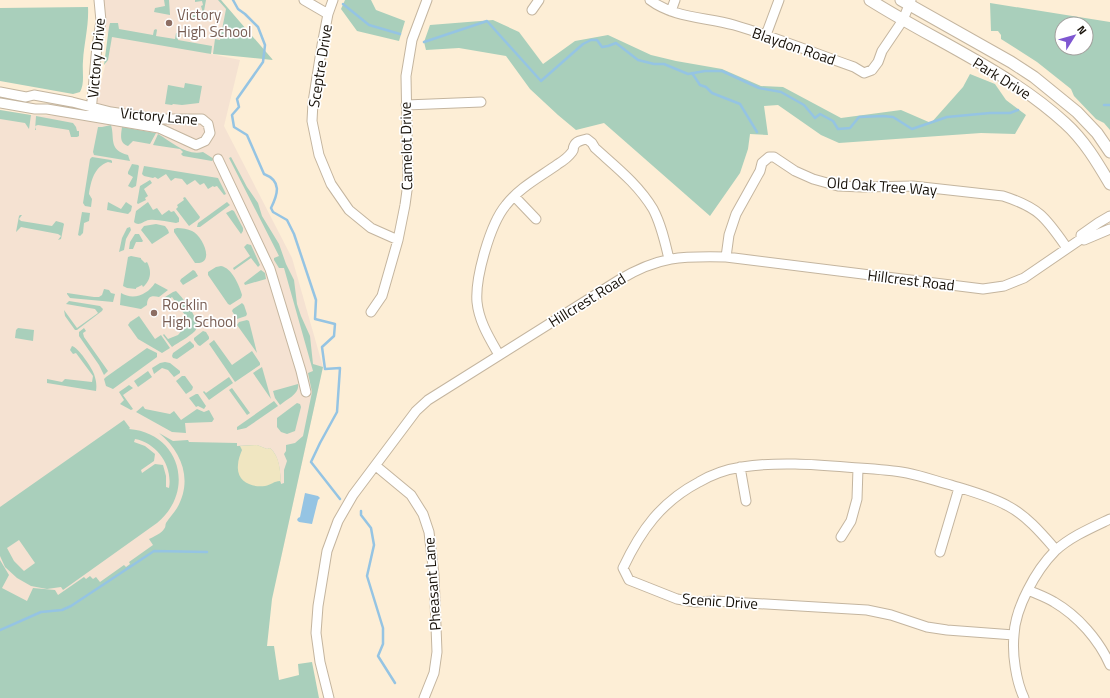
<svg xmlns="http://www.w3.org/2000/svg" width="1110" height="698" font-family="'Titillium Web',sans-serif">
<rect width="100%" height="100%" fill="#fdeed6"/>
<path fill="#f5e2d2" d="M102,0h119l12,14 -7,41 -43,-7 57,12 -16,66 68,132 31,109 -44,200 -279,82v-539l31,5 62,2 19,-81h-4l-1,-4z"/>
<path fill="#a9cfbb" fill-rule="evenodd" d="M164,0h5l1,15 -16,-3 1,-4 10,-2z
M195,0h11l-2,11 5,3 -1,7 -21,-3 -1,-1 17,-4 -2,-7 2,-1 -1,-4 -7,1z
M218,0h3l52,60 -60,-6 2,-15 5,1 6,-31z
M345,0h26l5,10 29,11 -6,20 -42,-10 -16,-22z
M990,3l120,19v108l-6,-7 -8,-4 -22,-23 -3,-7 -34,-27 -36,-23v-4l-3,-4h-7zM1062,24h24v24h-24z
M88,7c1,19 -4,36 -5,54 -1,11 2,22 -3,31l-7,2 -73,-13v-73z
M493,20l26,12 24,32 32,-23 33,-6 43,20 25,6 46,8 39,17 22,1 58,31 60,-8 30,13 32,-36 7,-13 25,10 11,16 20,15 -11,19 -34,-1 -142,10 -18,-8 -43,-30 -14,1 4,29 -18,-1 -2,15 -8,24 -30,43 -106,-93 -28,7 -18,-15 -28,-26 -24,-33 -47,-8 -33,2 -2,-8 6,-17z
M110,23h8l1,6 34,6 1,-5 2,-1 1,1 -1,6 19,3 1,-6h2v7l34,6 -1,8 -99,-17 -4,23 -4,5 5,-38z
M185,83l17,3 -3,17 -17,2 -9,-1 -1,1 -7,-1 3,-19 16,3z
M0,110l31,5 -2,14 -4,-6 -25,-4z
M36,116l37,7 3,4 1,4h2v5l-2,1h-6l-2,-7 -31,-5 -3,1 1,4h-1z
M111,125c4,13 -3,25 17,30l2,6 -36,-6 -1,-3 5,-25h4z
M122,127l34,6 -6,11 -17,-3 -5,5c-9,-3 -7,-11 -6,-19z
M158,134c14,8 28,22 45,18l11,7 -2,2 -29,-5 -2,-2 2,-2 -3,-3 -27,-4z
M92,157l19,3 1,1v2l-4,-1c-14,5 -17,19 -19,32l3,5 -1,8 -6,-1 -2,-3 7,-44z
M231,157l16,30 11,16 4,13 17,28 7,20 8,16 3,24 4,12 9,20 3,28 10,3 -44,200 -7,32 -5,47h7l5,34 20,-5 -1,-11 14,-2 7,36h-319v-138l9,15 -7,13 25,13 6,-13 22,2 3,5 26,-18 2,2 4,-3 3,3 3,-2 4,5 24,-17 2,2 4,-3 -1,-2 24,-17 -4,-6c4,-2 13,-6 15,-10 2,-2 1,-4 2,-6 3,-5 8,-10 11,-15 16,-28 5,-56 -18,-75l14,8 15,-1 1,2 48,1v3l20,-1 10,4 3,-1c10,9 10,23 11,36l3,-1v-13l3,-9 -3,-7 2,-3v-6l9,-2 8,-7 9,-44 -4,-19 5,-2 -29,-103h-5l-5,-8v-2l5,-2 -50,-98z
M132,164l6,1 1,1 -3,20 -4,2 -4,-2 5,-9 -5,-3v-2z
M144,166l74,12 8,16 -2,1 -7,-9 -3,1 -1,-1 -5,3 -4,-6 -4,2 -5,-5 -8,5 -5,-6 -7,-1 -4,3 -5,-7 -8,5 -3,-2 -2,1 -9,-2 -2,-2z
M150,180l2,3 -8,6 4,7 -3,2 1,2 -8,4 -1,-1 3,-17z
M185,197l15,20 -1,2 -10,7 -13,-17 2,-2 -1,-2 7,-5 -1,-2z
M108,202l13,7 5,-7 6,4 -1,5 -3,3 -21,-4z
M148,202l5,8 4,-2 5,7 7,-5 2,2 3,-1 5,7v4l-3,1c-9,-1 -18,-4 -27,-3 -6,1 -10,7 -15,2l2,-11z
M227,202l3,3 -30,22h-3l1,-4z
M232,210l2,1 9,17v3l-2,3 -15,-21z
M82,212l8,1 -1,8 -5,2 -1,10 -3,3 -2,-1z
M20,215h2l-3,4 2,2 31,5 4,-5 7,2 1,1 -3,15 -3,1 3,-4 -3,-2 -37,-7 -5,5 3,-16z
M156,224l9,2 3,4 1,3 -17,11 -11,-14 3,-4z
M130,227l1,3 -5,9 -2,11 -5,2 3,-14 5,-10z
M177,228c5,0 11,1 15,3 11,5 24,34 3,32l-21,-31v-3z
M135,234h4l4,7 -1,1h-6l-3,7h-4l1,-7z
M247,244l4,1 9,20 -2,2 -7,-9 -17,12 -1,-2 17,-12 -6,-9z
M131,256l10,2v1l4,4 2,-1c5,9 4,18 -4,25l-1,-2 -6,3v1l-9,-1 -4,-2 5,-29z
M221,266c11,2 18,19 21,29l-1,3 -11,7 -2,-1 -20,-29v-3l8,-5z
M193,270l2,1 3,5 -15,9 -3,-4 1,-2z
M261,270l4,3 1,6 -21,6 -1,-2z
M155,283l13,7 -9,7c-7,-2 -12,-1 -12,8l-6,4 -21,-4 1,-12c13,8 27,1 34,-10z
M104,289l5,1 2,3 4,1 -2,8 -43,-4 -3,-4v-1l27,4h5l3,-2z
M176,291c7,7 27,31 19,40 -6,6 -16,11 -23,16l-9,-12 1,-1 4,5 10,-4 6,-7 -6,-8 7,-5 -13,-18 -8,6 -2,-4 11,-7z
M69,301l31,5 3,3 -1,2 -25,19h-2l-10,-14 -1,-6 13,18 21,-15 -3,-4 -29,-5z
M242,303l2,2 3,9 -1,2 -9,3 -5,-8 1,-2z
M139,316l16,23 6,-4 9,13 -8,5 -24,-14 -10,-14 2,-3z
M247,320l2,1 8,32 -20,-28 2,-3z
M18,328l16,2 -1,11 -18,-3 1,-8z
M84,328l2,3 -3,2 1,4 24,34 -4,4 -5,-10 -20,-29v-4z
M203,331l3,1 3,5v2l-9,7 -2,-1 -4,-5v-2z
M214,340l18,25 20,-14 8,12v2l-25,17 -26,-38z
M190,341l4,4v2l-17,12 -4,-1 -1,-2 1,-3z
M72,346c6,1 20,22 22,28 2,6 3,11 2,17l-49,-8v-4l15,3 3,-3 27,3 1,-6 -17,-23 -3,1 -3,-4z
M147,348l10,5v4l-44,32 -7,-3 -2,-7 2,-2z
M165,362l5,1 10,8v2l-6,4 -6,-7 -6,-2 -8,6 -2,-6 8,-5z
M262,367l9,32 -18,-26z
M148,371l4,6 -14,10 -4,-6z
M182,376h3l8,11 -1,3 -6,4 -10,-13z
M229,377l4,6 -24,17 -6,-8 1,-1 2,2z
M298,384c2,10 -11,15 -18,21l-5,-7 -2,-7z
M129,385l4,3 -10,7 10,14 -2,1 -11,-6 4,-4 -5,-8z
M232,388l18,25 -3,2 -18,-25z
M196,394h2l8,12 -2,3 -6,-3 -2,1 -7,-9z
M274,401l4,5 -32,22 -9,2v-3z
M297,403l3,1 1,3 -6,24 -8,3 -6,-2 -4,-5v-9z
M143,406l2,3 25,5 4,-3 7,9 16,-11 7,3 5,-2 5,9 -2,3 -27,1 1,10 -14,-1 -36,-20z
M124,420l6,8 -1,1c51,4 67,62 28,94l-94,67 -2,-3 -14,2 -16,-3 -14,-8 -12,-11 -5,-11v-49zM135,439c22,4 38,27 34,49l-3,-1v-11l-3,-11 -8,-1 -13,9 -1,-3 13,-9 1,-7 -10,-8 -11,-4zM19,540l16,23 -11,8 -10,-10 -7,-13z"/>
<path fill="#f0e6c1" d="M257,445l10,4 3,-1c10,9 10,22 11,35l-1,-2c-6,0 -9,4 -15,5 -14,2 -29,-5 -27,-21 0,-5 2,-10 4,-15l-2,-4z"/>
<path fill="#95c4e3" d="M305,493l13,3 2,2 -2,2 -6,24 -13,-2 -2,-2 1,-2 2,-1z"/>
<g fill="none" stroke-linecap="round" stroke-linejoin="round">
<path stroke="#95c4e3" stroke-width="2.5" d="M233,0l5,9 7,5 13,13 7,18 -2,17 -26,37 2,8 -7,8 2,12 13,8 17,39c18,7 14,20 7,34l2,4 14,8 7,14 22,66 -1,19 20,5 -1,12 -12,11 3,22 15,-1 -3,44 -17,31 -9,19 29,37
M343,4l26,21 31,9
M424,42l63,-21 54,60 42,-37 8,-4h6l5,7 6,-1 8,-3 22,17 16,4h10l24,10 17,-3h17l37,17 22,4 23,13 11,13 5,-4 13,7 5,8 12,-1 9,-11 24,-1 10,1 19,12 35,-12 43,-4h20l8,-3
M692,73l8,12 6,2 6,6 28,11 17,28
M1104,105h6
M361,511v4l10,13 3,17 -7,31 16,52v16l-5,12 17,27
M0,630l41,-18 21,-2 9,-4 83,-55 53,1"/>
<defs>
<path id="minor" d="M304,0l24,14
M333,0l-5,14 -6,31 -9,57 -1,19 7,34 12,29 18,26 22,18 27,12
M650,0c24,18 55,17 84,25 41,12 80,28 120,42l10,6 8,-3 6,-8 4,-11 21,-31 8,-20
M532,10l7,-10
M671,11l4,-11
M766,35l13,-35
M0,92l26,5 8,-2 38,7 39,10 48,7h43l6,5 2,9 -5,8 -9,4 -37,-17 -112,-19h-12l-35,-6
M406,105l75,-3
M91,112l6,-66 4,-25 -2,-21
M218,159l52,110 31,102 5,21
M514,196l22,23
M1081,239v-4l17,-12 12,-7
M726,257l3,-22 7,-21 24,-43 2,-8 7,-6h5l21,14 18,8 25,7 24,1 51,-1 90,10c37,12 43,22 64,52
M371,312l11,-16 16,-56 7,-35 3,-22 -2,-107 6,-36 15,-40
M499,355c-9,-16 -20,-33 -22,-53 -2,-24 13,-78 29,-97 14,-18 34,-28 52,-41 5,-3 11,-8 14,-12 3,-4 0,-2 2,-6 2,-5 8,-6 13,-7l5,4 3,5c21,19 43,36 58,61 8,15 12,33 16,50
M376,466l35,29 12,19 6,18 5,43 3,77 -3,21 -10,25
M740,467l6,34
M841,537l10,-16 6,-22 1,-31
M940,552l19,-64
M1028,590c9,4 18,7 26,12 24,14 45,38 56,63
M1014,635l-67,-5 -20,-3 -36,-12 -24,-5 -152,-9 -20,1 -18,-3 -48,-19 -6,-12c18,-38 38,-66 76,-86 12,-7 29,-13 43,-15 39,-6 78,-2 117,1 16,1 32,2 48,5 15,3 29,8 44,12 19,6 39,11 57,21 19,10 34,28 48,44
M329,698l-9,-36 -4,-29 2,-27 9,-55 11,-30 15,-26 63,-84 12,-11 191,-120c40,-24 63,-24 107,-23l257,32 21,-3 20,-8 57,-39 3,1 26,-11
M1024,698c-8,-17 -12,-44 -10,-63 1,-27 22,-65 41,-84 15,-14 36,-23 55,-32"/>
<path id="tertiary" d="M870,0c65,41 138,71 195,123 19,17 32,39 45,61
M901,0l110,62 23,15 43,35 20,21 13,19"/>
</defs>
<use href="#minor" stroke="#c4b59f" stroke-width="11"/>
<use href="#tertiary" stroke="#c4b59f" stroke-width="13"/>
<use href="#minor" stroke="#fff" stroke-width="9"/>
<use href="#tertiary" stroke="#fff" stroke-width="11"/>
</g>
<g fill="#8d6e63" stroke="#fff" stroke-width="1.5">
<circle cx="169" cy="23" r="4"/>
<circle cx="154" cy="313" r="4"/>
</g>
<g text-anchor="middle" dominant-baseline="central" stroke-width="3.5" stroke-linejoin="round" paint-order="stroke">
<g font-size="15" fill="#785e54" stroke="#fff" text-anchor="start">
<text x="177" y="14">Victory<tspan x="177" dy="17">High School</tspan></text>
<text x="162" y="304">Rocklin<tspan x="162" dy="17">High School</tspan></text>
</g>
<g font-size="15" fill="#171109" stroke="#fff">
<text transform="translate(794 46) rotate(19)">Blaydon Road</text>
<text transform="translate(96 58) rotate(-85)">Victory Drive</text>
<text transform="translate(320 66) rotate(-81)">Sceptre Drive</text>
<text transform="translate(1002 78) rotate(32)">Park Drive</text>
<text transform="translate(159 116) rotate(5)">Victory Lane</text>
<text transform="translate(406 146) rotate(-91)">Camelot Drive</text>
<text transform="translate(882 186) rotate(4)">Old Oak Tree Way</text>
<text transform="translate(911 280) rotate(7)">Hillcrest Road</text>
<text transform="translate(587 300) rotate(-32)">Hillcrest Road</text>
<text transform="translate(432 584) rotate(-94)">Pheasant Lane</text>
<text transform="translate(720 601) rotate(4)">Scenic Drive</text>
</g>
</g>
<g transform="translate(1074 36) rotate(53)"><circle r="19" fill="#ffffff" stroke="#a2a09d"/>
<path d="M0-3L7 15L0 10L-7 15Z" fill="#7e57d1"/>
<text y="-6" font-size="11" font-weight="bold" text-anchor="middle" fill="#171109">N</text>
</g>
</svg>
